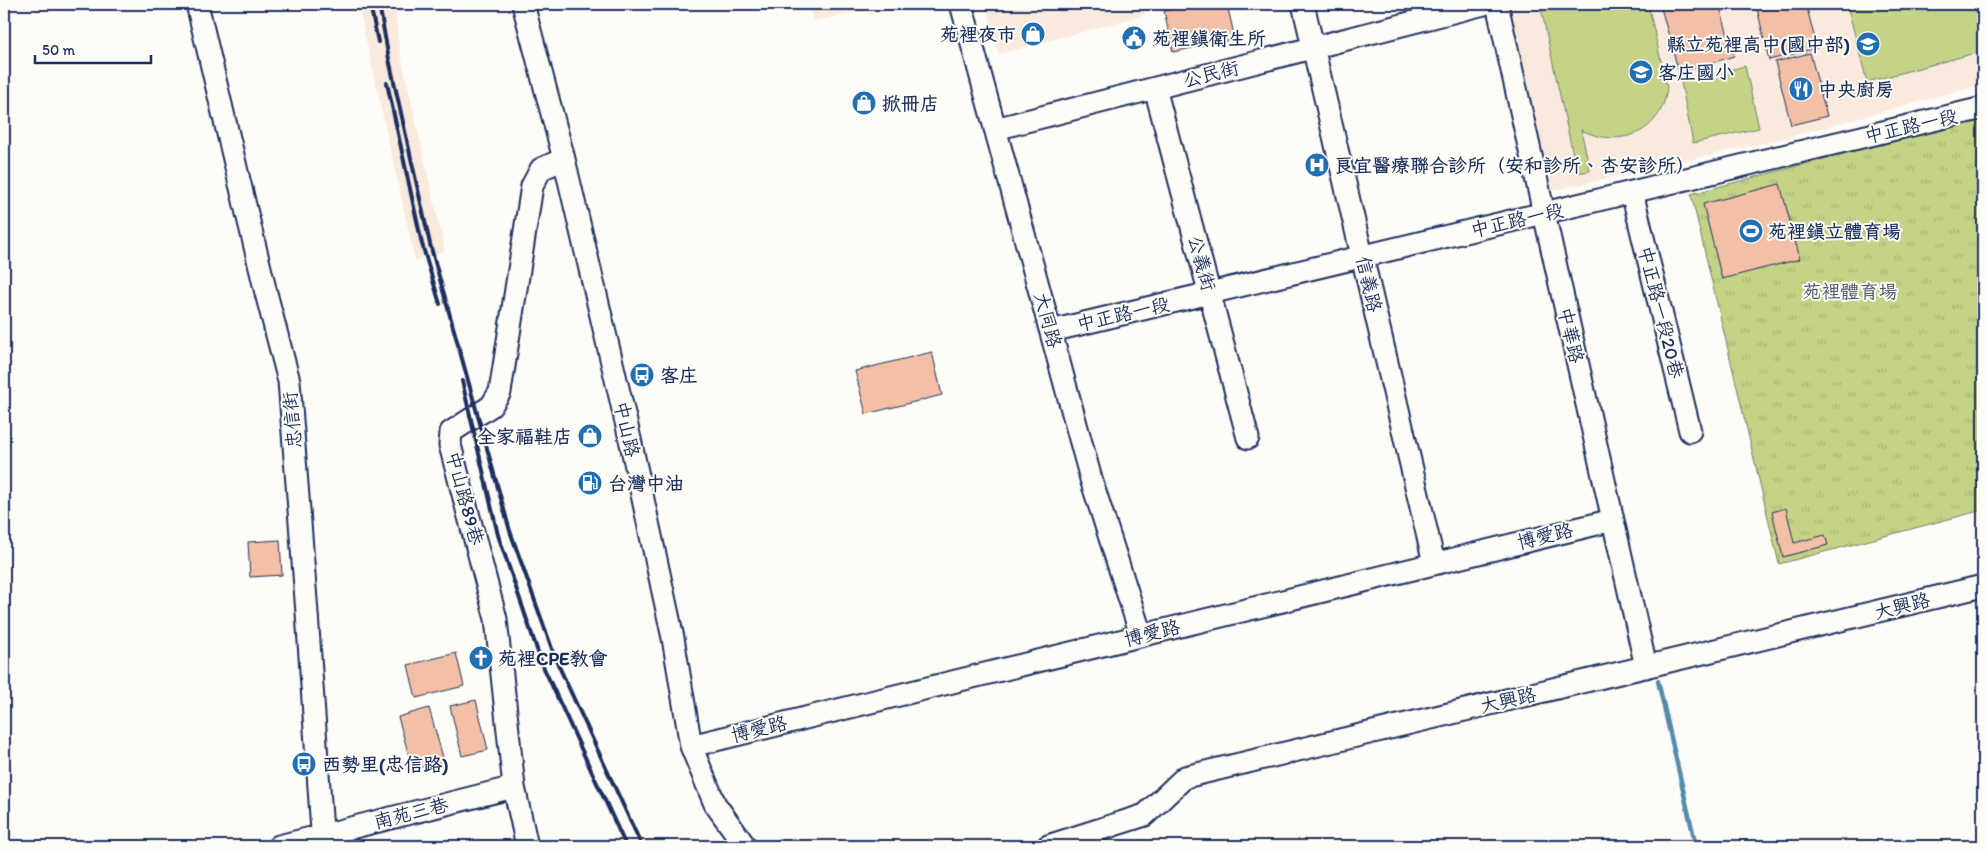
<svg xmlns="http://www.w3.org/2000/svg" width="1987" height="850" font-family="Itim,'LXGW WenKai TC',sans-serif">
<defs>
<pattern id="park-tufts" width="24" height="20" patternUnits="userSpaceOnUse" patternTransform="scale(1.25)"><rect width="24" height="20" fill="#c5d387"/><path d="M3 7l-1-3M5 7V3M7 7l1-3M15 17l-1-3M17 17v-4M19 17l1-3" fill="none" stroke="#a9b577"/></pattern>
</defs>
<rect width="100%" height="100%" fill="#fdfcf7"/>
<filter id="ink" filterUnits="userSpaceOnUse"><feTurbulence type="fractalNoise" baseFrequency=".02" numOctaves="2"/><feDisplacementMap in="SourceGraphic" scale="10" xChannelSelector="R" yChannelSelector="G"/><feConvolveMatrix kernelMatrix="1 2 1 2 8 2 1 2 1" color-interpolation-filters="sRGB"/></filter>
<g filter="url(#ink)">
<path fill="#faeade" d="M358,4h37l4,43 46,204 -30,9z
M807,4h93l-87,17z
M986,4h156l3,11 -146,39z
M1506,4h477v80l-205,56 -227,51z"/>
<path fill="#c5d387" stroke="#708172" d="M1540,4h108l19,83c-4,46 -47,62 -86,43l9,41 -13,2z
M1853,4h130v47l-116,31 -20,-77z
M1745,66l14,62 -66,15 -12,-61z"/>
<path fill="url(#park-tufts)" stroke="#708172" d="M1983,117v393l-204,54 -88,-370z"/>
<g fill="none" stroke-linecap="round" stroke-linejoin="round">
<path stroke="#568aab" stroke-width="4.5" d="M1658,681l38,165"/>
</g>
<path fill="#f3c0a5" stroke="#1b2f5e" d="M1197,4h30l8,35 -62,13 -9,-41z
M1660,4h59l15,52 -55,17z
M1756,4h50l11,44 -48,12z
M1810,53l17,63 -36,9 -16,-63z
M1780,184l20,75 -78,20 -19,-75z
M932,352l10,43 -76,19 -11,-43z
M1786,508l8,35 31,-8 3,10 -45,12 -11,-45z
M280,540l2,35 -32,2 -2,-35z
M456,653l8,33 -48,12 -8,-33z
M476,700l12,50 -26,6 -12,-50z
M429,708l15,53 -31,9 -15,-53z"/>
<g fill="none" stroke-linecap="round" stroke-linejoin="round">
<defs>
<path id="minor" d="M197,4l69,289 23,88 18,232 16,233
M523,4l41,155 66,280 43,199 18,108 24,58 30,42
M961,4l130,475 50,156
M1303,4l131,559
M1497,4l149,663
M1155,88l93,350
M995,129l489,-125
M1632,192l58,239
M1051,331l932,-223
M691,746l922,-226
M279,846l235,-59
M527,846l-13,-59 -18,-168 -46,-174 1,-13 40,-26 9,-14 32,-206 9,-17 23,-10
M1048,846l97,-31 40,-38 798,-191"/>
</defs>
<use href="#minor" stroke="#1b2f5e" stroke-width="25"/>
<use href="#minor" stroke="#fdfcf7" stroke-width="21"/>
<path stroke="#1b2f5e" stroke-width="4" d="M370,4l8,38
M379,4l10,55 41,185 80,287 46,129 86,186
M387,83l35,161 18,60
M462,381l36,154 44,129 84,182"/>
</g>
</g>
<defs>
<symbol id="shop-disc" viewBox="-11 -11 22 22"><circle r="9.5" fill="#1f6fb2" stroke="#fdfcf7"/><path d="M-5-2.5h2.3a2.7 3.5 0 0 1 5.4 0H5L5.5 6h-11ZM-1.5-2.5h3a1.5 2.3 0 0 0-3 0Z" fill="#fff"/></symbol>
<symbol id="civic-disc" viewBox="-11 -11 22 22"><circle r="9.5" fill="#1f6fb2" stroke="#fdfcf7"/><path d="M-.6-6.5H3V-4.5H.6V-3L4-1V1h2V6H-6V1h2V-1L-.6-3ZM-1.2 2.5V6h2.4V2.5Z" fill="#fff"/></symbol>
<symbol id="school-disc" viewBox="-11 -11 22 22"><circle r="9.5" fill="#1f6fb2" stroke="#fdfcf7"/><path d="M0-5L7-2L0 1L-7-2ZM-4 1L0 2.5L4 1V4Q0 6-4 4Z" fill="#fff"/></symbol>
<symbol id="restaurant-disc" viewBox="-11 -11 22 22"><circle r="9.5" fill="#1f6fb2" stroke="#fdfcf7"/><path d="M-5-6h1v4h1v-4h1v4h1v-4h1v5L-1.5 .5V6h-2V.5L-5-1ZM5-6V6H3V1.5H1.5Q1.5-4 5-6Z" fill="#fff"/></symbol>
<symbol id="hospital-disc" viewBox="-11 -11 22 22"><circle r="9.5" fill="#1f6fb2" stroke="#fdfcf7"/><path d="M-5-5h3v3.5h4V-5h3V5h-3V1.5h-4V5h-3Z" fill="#fff"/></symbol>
<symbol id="stadium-disc" viewBox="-11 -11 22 22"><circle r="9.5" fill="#1f6fb2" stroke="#fdfcf7"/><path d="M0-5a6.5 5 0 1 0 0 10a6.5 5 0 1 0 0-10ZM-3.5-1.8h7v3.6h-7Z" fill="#fff"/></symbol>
<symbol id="bus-disc" viewBox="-11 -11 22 22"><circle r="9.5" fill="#1f6fb2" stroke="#fdfcf7"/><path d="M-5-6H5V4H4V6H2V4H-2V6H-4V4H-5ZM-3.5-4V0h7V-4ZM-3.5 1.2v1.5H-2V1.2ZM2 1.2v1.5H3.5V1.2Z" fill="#fff"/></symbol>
<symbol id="fuel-disc" viewBox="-11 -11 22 22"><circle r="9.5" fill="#1f6fb2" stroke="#fdfcf7"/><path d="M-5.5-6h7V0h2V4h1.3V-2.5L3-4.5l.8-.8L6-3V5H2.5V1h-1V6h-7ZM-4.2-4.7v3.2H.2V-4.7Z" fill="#fff"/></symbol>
<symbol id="church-disc" viewBox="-11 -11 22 22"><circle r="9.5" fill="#1f6fb2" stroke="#fdfcf7"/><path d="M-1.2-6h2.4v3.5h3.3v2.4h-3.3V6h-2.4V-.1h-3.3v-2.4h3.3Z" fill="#fff"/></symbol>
</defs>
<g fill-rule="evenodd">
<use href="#shop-disc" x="1019" y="20" width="28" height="28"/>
<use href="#civic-disc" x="1120" y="24" width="28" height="28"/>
<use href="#school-disc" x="1854" y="30" width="28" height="28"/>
<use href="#school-disc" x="1627" y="58" width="28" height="28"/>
<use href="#restaurant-disc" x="1787" y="75" width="28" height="28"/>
<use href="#shop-disc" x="850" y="89" width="28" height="28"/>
<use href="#hospital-disc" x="1303" y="151" width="28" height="28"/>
<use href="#stadium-disc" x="1737" y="217" width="28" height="28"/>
<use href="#bus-disc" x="628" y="361" width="28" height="28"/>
<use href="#shop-disc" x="576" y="422" width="28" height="28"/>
<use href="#fuel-disc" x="576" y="469" width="28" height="28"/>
<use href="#church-disc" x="467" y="644" width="28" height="28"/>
<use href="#bus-disc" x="290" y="750" width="28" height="28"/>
</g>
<g text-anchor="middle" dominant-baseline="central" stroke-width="4" stroke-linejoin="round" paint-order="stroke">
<g font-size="19" font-weight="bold" fill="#1b2f5e" stroke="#fdfcf7" text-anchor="start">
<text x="1016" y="34" text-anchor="end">苑裡夜市</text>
<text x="1152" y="38">苑裡鎮衛生所</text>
<text x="1850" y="44" text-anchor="end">縣立苑裡高中(國中部)</text>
<text x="1658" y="72">客庄國小</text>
<text x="1818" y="89">中央廚房</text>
<text x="882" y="103">掀冊店</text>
<text x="1334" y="165">良宜醫療聯合診所（安和診所、杏安診所）</text>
<text x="1768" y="231">苑裡鎮立體育場</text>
<text x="660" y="375">客庄</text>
<text x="572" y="436" text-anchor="end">全家福鞋店</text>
<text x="608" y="483">台灣中油</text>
<text x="498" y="658">苑裡CPE教會</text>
<text x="322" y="764">西勢里(忠信路)</text>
</g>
<g font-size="19" fill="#1b2f5e" stroke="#fdfcf7">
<text transform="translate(1211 74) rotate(-14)">公民街</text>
<text transform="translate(1911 126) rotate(-13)">中正路一段</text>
<text transform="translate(1517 220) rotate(-13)">中正路一段</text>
<text transform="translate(1202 263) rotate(75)">公義街</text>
<text transform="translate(1369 284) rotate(77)">信義路</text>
<text transform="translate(1661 312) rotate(76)">中正路一段20巷</text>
<text transform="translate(1123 314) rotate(-13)">中正路一段</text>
<text transform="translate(1048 320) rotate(75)">大同路</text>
<text transform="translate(1571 335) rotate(77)">中華路</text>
<text transform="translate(292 420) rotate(-95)">忠信街</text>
<text transform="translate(627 429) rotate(77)">中山路</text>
<text transform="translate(465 498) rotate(75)">中山路89巷</text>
<text transform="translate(1545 536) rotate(-14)">博愛路</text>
<text transform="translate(1902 606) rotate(-14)">大興路</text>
<text transform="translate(1152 633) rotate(-14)">博愛路</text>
<text transform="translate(1508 700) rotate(-13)">大興路</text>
<text transform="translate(759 729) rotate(-14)">博愛路</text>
<text transform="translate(411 813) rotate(-14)">南苑三巷</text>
</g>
<g font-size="19" fill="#465868" stroke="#fdfcf7">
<text x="1850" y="291">苑裡體育場</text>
</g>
</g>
<rect width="1987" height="850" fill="none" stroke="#fdfcf7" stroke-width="20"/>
<rect x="10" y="10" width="1967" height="830" fill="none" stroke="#1b2f5e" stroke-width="2" filter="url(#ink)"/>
<path d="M35 55v8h116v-8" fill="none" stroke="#1b2f5e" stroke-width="2.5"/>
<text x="42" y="55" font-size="15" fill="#1b2f5e" stroke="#fdfcf7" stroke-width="4" paint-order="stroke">50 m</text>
</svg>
